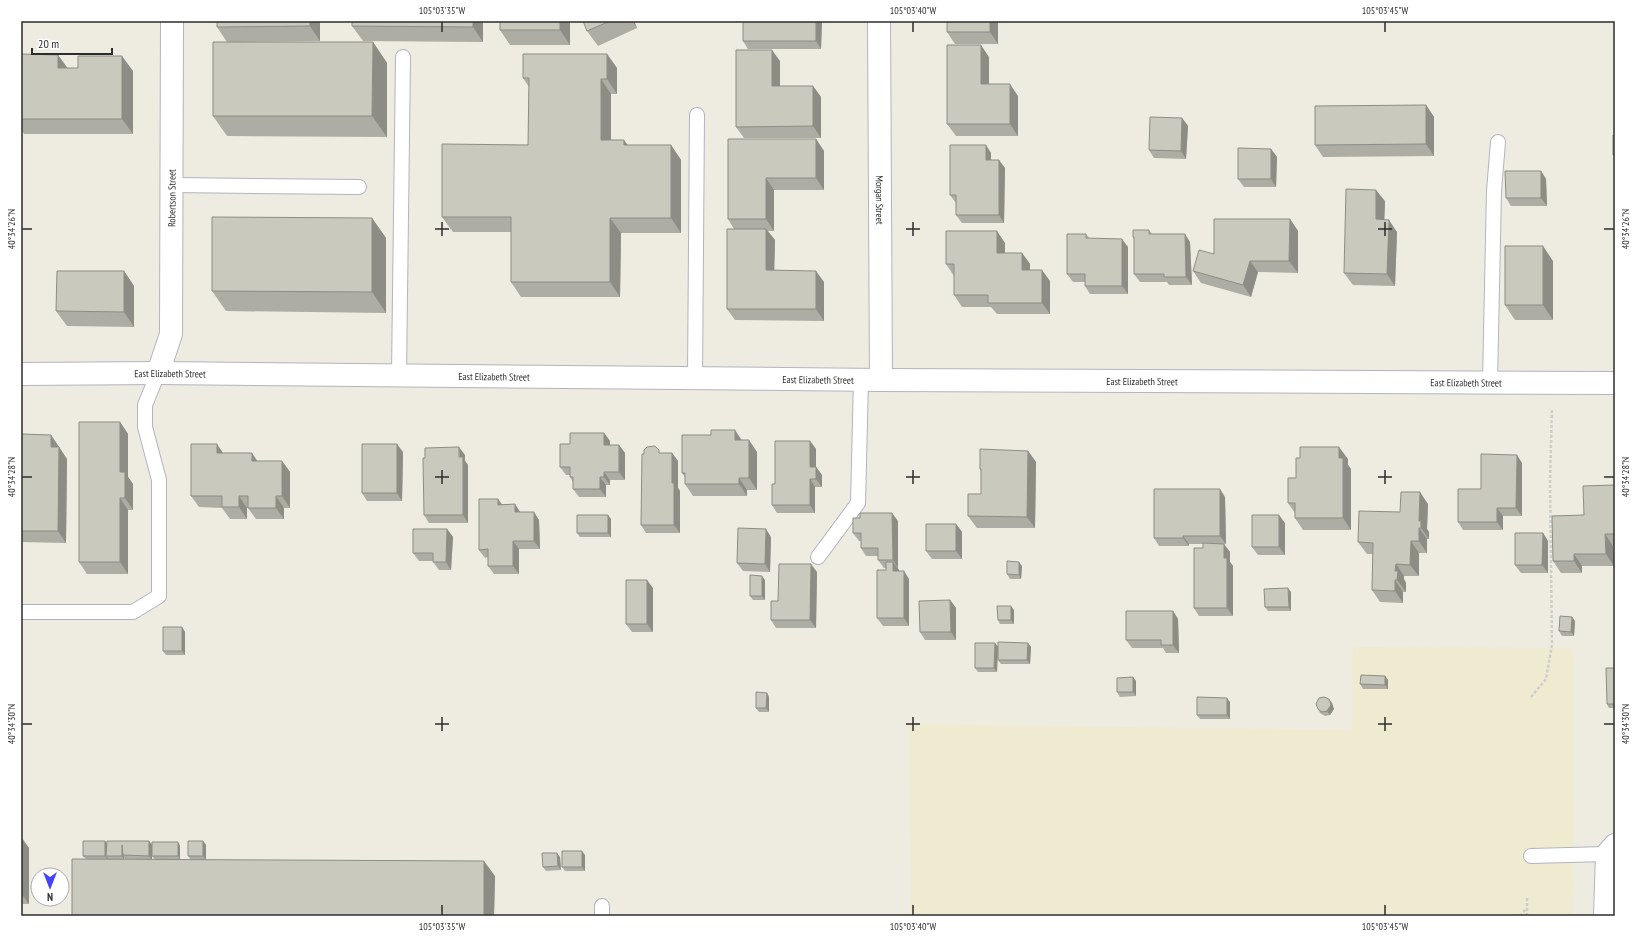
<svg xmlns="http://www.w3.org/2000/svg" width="1636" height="937" font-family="'PT Sans Narrow',sans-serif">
<rect width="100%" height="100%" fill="#eeebe0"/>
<path fill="#efebd1" d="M1353,647l220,1 1,163 -2,105h-661l-2,-192 443,6z"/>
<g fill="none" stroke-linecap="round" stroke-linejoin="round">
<defs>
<path id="lane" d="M172,185l187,2
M399,375l4,-318
M695,378l2,-263
M1490,382l4,-191 4,-49
M818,557l40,-54 3,-124
M21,612h112l26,-16v-116l-14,-53v-22l13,-32
M1531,856l76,-2
M602,906v10"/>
<g id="street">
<path id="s1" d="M879,21l2,359"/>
<path id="s2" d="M158,373l13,-39 1,-313"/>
<path id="s3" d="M21,374l137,-1 723,7 734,3"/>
<path d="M1605,916l2,-62 8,-9"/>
</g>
</defs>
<use href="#lane" stroke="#b4b3c0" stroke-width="16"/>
<use href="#street" stroke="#b4b3c0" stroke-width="24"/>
<path stroke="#cdcdcd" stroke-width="2.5" stroke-dasharray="3 2" stroke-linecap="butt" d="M1531,697l15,-18 6,-34 -2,-163 2,-74
M1520,916l6,-7
M1527,916v-20"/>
<use href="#lane" stroke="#fff" stroke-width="14"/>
<use href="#street" stroke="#fff" stroke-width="22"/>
</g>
<path fill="#aeada3" d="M320,21v20l-81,1h134l14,21v74l-160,-1 -14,-20 14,-74 -10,-15z
M483,21v21l-120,-1 -11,-15z
M570,21v24h-60l-10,-15z
M583,21h51l3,7 -39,18 -11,-15z
M822,21l-1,28h-73l-5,-8z
M998,21v23h-43l-8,-12z
M21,54l37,1 9,13 66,3v63h-109l-3,-5z
M607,54l10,14v26h-6v46l17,5h43l10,15v73h-60l-1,64h-99l-10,-15v-50h-58l-11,-15 86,-72 1,-58 -6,-9z
M989,57v27l29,12v40h-62l-9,-12z
M780,61v25h33l8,11v41h-77l-8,-11z
M1426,105l8,12v39l-111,1 -8,-12z
M1182,118l6,8 -2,33 -32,-1 -5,-8z
M728,139h88l8,12v39h-50v41h-6l7,9 -1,30 50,12v39l-89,-1 -8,-11 7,-80 -6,-10z
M1271,149l6,8 -1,30h-32l-6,-8z
M991,153v7l14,8 -1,55h-42l-6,-8v-12l-6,-8z
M1541,171l5,8 1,27h-36l-5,-8z
M1385,201l-1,19 13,12 -2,54 -42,-1 -9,-12z
M372,218l14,20v75l-160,-2 -14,-20z
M1290,219l8,12v42l-40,-1 -7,25 -50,-14 -8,-12 21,-17z
M1149,230l3,4 38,8 2,43h-23l-2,-3h-27l-6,-8v-35l-1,-2z
M1086,234l3,4 39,9v47h-38l-5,-8v-4h-12l-6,-8z
M1005,243v10h17l8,11v6l20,11v33h-53l-6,-7h-29l-8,-12v-19l-8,-12z
M1553,261v59h-38l-10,-15z
M124,271l10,15v41l-67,-1 -11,-15z
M120,422l8,12v43l5,7v26h-5v64h-41l-8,-12z
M604,433l6,8v4h9l6,8v27h-15v5h-4v12h-27l-6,-8v-7l-3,-5v-2h-4l-6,-8 10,-23z
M21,434l30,1 16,24 -1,84 -45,-1z
M742,440l15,12v38h-10v6h-54l-8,-12v-7l-3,-4z
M810,441l6,8v18l6,8v12h-7v26h-38l-5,-8z
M1028,451l8,11 -1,66h-58l-9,-12 13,-22v-23l-1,-2z
M403,452l-1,49h-35l-5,-8z
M223,453l34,8h25l8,11v36h-6v11h-28l-8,-11h-1v11h-17l-8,-11 -23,-1 -8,-11z
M672,453l6,8v27l2,3v42h-34l-5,-8 3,-71z
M465,455v6l3,4v58h-39l-5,-8z
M1300,458l48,1v6l3,4v61h-48l-8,-12v-5l-7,-10 8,-25z
M1522,463v53h-19v14h-40l-5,-8 23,-33z
M1615,485v61h-2l1,20h-32v7h-21l-8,-12 31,-46z
M1225,497l1,47h-3l7,8v10l3,4v50h-34l-5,-8 9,-60v-4h-14v2h-30l-5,-8z
M498,499l4,5h13l5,8 19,8 1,29h-21v25h-25l-6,-8v-9l-3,1 -6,-8z
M1428,504l-1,25 2,3v7h-2v14h-8v23h-15v3l2,4v9h-3v11l-23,-1 -8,-12 1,-36h-6l-9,-12 42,-30z
M611,519v18h-31l-3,-4z
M898,521v47l1,3 10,8v47h-26l-6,-8 9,-50h-2l-6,-8v-4h-12l-5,-8v-7h-2l-6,-8z
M1285,523v32h-27l-6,-8z
M956,524l6,8v27h-30l-6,-8z
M447,529l6,8 -2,33h-12l-6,-8v-1h-14l-6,-8z
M1543,533l5,8v32h-27l-6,-8z
M771,537l-1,35 -27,-1 -6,-8z
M1022,566l-1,13h-11l-3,-5z
M817,572l-1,56h-40l-5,-8 7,-19z
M765,580v20h-12l-3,-4z
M653,588v44h-21l-6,-8z
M1291,592v19h-23l-3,-4z
M950,600l6,8v32h-31l-5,-8z
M1014,610v14h-14l-2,-4z
M1173,611l5,8 1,34h-13l-3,-5h-31l-6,-8z
M1572,617l3,4 -1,15h-12l-3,-5z
M182,627l3,5v23h-19l-3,-4z
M995,643l3,4 -1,25h-19l-3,-4z
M1028,643l3,4 -1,17h-29l-3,-4z
M1615,668v40h-6l-2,-4z
M1385,676l3,4v9h-25l-3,-5z
M1133,677l3,4v15l-16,1 -3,-5z
M767,693l2,4v15h-10l-3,-4z
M1230,702v17h-30l-3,-4z
M1332,703l2,6 -4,6 -5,1 -5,-3 -2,-4z
M21,837l8,11v56h-8z
M105,841l2,2 42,-2 3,4v15l-27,-1 -1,-1v2l371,16 -1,40h-422l14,-57 -3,-3z
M203,841l3,4v15h-15l-3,-4z
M178,842l2,4v14h-25l-3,-4z
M585,855v16h-20l-3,-4z
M560,857l1,13 -15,1 -3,-4z"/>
<path fill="#8d8d85" d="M310,21h10v20l-10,-15z
M473,21h10v21l-10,-15z
M560,21h10v24l-10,-15z
M632,21h2l3,7z
M816,21h6l-1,28 -5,-8z
M990,21h8v23l-8,-12z
M373,42l14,21v74l-15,-21z
M981,45l8,12v39l-8,-12z
M772,50l8,11v37l-8,-12z
M607,54l10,14v26l-10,-15z
M58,55l11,15 -11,-2z
M122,56l11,15v63l-11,-15z
M601,79l10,15v61l-10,-15z
M1010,84l8,12v40l-8,-12z
M813,86l8,11v41l-8,-12z
M1426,105l8,12v39l-8,-12z
M1182,118l6,8 -2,33 -5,-8z
M816,139l8,12v39l-8,-12z
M624,140l11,15 -11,-10z
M671,145l10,15v73l-10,-15z
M986,145l5,8v15l-5,-8z
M1271,149l6,8 -1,30 -5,-8z
M999,160l6,8 -1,55 -5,-8z
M1541,171l5,8 1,27 -6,-8z
M766,178l8,12v41l-8,-12z
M1376,190l9,11 -1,30 -8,-12z
M372,218l14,20v75l-14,-21z
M610,218l11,15 -1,64 -10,-15z
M1290,219l8,12v42l-9,-12z
M1389,220l8,12 -2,54 -8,-12z
M766,229l9,11 -1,42 -8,-12z
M997,231l8,12v21l-8,-11z
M1185,234l5,8 2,43 -6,-8z
M1122,239l6,8v47l-6,-8z
M1543,246l10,15v59l-10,-15z
M1022,253l8,11v17l-8,-11z
M1250,261l8,11 -7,25 -8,-12z
M1042,270l8,11v33l-8,-11z
M124,271l10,15v41l-10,-15z
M816,271l8,11v39l-8,-12z
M120,422l8,12v43l5,7v26l-8,-12 -5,-26z
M735,430l8,12 -8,-2z
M604,433l6,8v12l-6,-8z
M51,435l16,24 -1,84 -8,-12 -7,-84z
M749,440l8,12v38l-8,-12z
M810,441l6,8v26l-6,-8z
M217,444l8,12 -8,-3z
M397,444l6,8 -1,49 -5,-8z
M619,445l6,8v27l-6,-8z
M459,447l6,8v6l3,4v58l-5,-8z
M1339,447l9,12v6l3,4v61l-8,-12 -4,-60z
M1028,451l8,11 -1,66 -8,-11z
M252,453l8,12 -8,-4z
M672,453l6,8v27l2,3v42l-6,-8 -2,-42z
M1517,455l5,8v53l-6,-8z
M282,461l8,11v36l-8,-12z
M816,467l6,8v12l-6,-8z
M604,472l6,8v5l-6,-8z
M600,477l6,8v12l-6,-8z
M739,478l8,12v6l-8,-12z
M810,479l5,8v26l-5,-8z
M1220,489l5,8 1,47 -6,-8z
M1420,492l8,12 -1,25 2,3v7l-8,-11 -2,-7z
M239,496l8,12v11l-8,-12z
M276,496l8,12v11l-8,-11z
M120,498l8,12v64l-8,-12z
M498,499l5,8 -5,-2z
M515,504l5,8h-5z
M1497,508l6,8v14l-6,-8z
M534,512l5,8 1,29 -6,-8z
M892,513l6,8v47l-5,-8z
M608,515l3,4v18l-3,-4z
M1279,515l6,8v32l-6,-8z
M956,524l6,8v27l-6,-8z
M1419,528l8,11v14l-8,-12z
M447,529l6,8 -2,33 -5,-8z
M766,529l5,8 -1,35 -5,-8z
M1543,533l5,8v32l-6,-8z
M1605,534l8,12 1,20 -8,-12z
M1183,536l6,8v2l-6,-8z
M513,541l6,8v25l-6,-8z
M1411,541l8,12v23l-9,-11z
M1224,544l6,8v10l3,4v50l-6,-8 -3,-50z
M1574,554l8,12v7l-8,-12z
M893,562l6,8v9l-6,-8z
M1019,562l3,4 -1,13 -2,-4z
M811,564l6,8 -1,56 -6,-8z
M1396,564l8,12v3l2,4v9l-9,-12 -2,-9z
M904,571l5,8v47l-5,-8z
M762,576l3,4v20l-3,-4z
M647,580l6,8v44l-6,-8z
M1395,580l8,12v11l-8,-12z
M1288,588l3,4v19l-2,-4z
M950,600l6,8v32l-5,-8z
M1011,606l3,4v14l-3,-4z
M1173,611l5,8 1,34 -6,-8z
M1572,617l3,4 -1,15 -3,-4z
M182,627l3,5v23l-3,-4z
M995,643l3,4 -1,25 -3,-4z
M1028,643l3,4 -1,17 -3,-4z
M1385,676l3,4v9l-3,-4z
M1133,677l3,4v15l-3,-4z
M767,693l2,4v15l-3,-4z
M1227,698l3,4v17l-3,-4z
M1329,699l3,4 2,6 -4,6 -3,-4z
M21,837l8,11v56l-8,-11z
M105,841l3,4 -2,11 2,2v2l-3,-4z
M149,841l3,4v15l-3,-4z
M203,841l3,4v15l-3,-4z
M178,842l2,4v14l-2,-4z
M122,845l1,10 1,3v2l-2,-4z
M582,851l3,4v16l-3,-4z
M557,853l3,4 1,13 -3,-4z
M484,861l11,15 -1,40h-10z"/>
<path fill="#cac9be" stroke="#8d8d85" d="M217,21h93v5l-93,1z
M352,21h121v6l-121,-1z
M500,21h60v9h-60z
M583,21h27l-23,10z
M743,21h73v20h-73z
M947,21h43v11h-43z
M213,42h160l-1,74h-159z
M947,45h34v39h29v40h-63z
M736,50h36v36h41v40l-77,1z
M21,54l37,1v13h20v-12h44v63h-101z
M523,54h84v25h-6v61h23v5h47v73h-61v64h-99v-65h-69v-73l86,1 1,-67h-6z
M1426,105v39l-111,1v-39z
M1150,117l32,1 -1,33 -32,-1z
M1613,135h2v20h-2z
M728,139h88v39h-50v41h-38z
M950,145h36v15h13v55h-43v-20h-6z
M1238,148l33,1v30h-33z
M1505,171h36v27h-35z
M1346,189l30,1v29l13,1 -2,54 -43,-1z
M212,217l160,1v74l-160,-1z
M1214,219h76l-1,42h-39l-7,24 -50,-14 6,-21 15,4z
M727,229h39v41l50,1v38h-89z
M1133,230h16v4h36l1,43h-22v-3h-30v-37h-1z
M946,231h51v22h25v17h20v33h-54v-8h-34v-31h-8z
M1067,234h19v4l36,1v47h-37v-12h-18z
M1505,246h38v59h-38z
M57,271h67v41l-68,-1z
M79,422h41v50h5v26h-5v64h-41z
M711,430h24v10h14v38h-10v6h-54v-11h-3v-38h29z
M570,433h34v12h15v27h-15v5h-4v12h-27v-12h-3v-10h-10v-23h10z
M21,434l30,1v12h8l-1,84h-37z
M775,441h35v26h6v12h-6v26h-38v-21h3z
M191,444h26v9h35v8h30v35h-6v12h-28v-12h-9v11h-17v-11h-31z
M362,444h35v49h-35z
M655,446l4,4v3h13v30h2v42h-33l1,-71h2v-4l3,-3z
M459,447v10h4v58h-39l-1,-57h2v-10z
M1300,447h39v11h4v60h-48v-15h-7v-25h8v-20h4z
M980,449l48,2 -1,66 -59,-1v-22h13v-25h-1z
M1481,454l36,1 -1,53h-19v14h-39v-33h23z
M1615,485v49h-10l1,20h-32v7h-21l-1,-45 32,-1 -1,-29z
M1154,489h66v47h-37v2h-29z
M1401,492h19l-1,29h2v7h-2v13h-8l-1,24 -14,-1 -1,7h3l-1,9h-2v11l-23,-1 1,-47 -15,-1 1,-31 41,1z
M479,499h19v6l17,-1v8h19v29h-21v25h-25v-17l-9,1z
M860,513h32l1,47h-15v-12h-17v-15h-8v-15h7z
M577,515h31v18h-31z
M1252,515h27v32h-27z
M926,524h30v27h-30z
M738,528l28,1 -1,35 -28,-1z
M413,529h34l-1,33h-13v-9h-20z
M1515,533h28l-1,32h-27z
M1203,543l21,1v14h3v50h-33v-60h9z
M1007,561l12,1v13l-12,-1z
M886,562h7v9h11v47h-27v-48h9z
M779,564h32l-1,56h-39v-19h7z
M750,575l12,1v20h-12z
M626,580h21v44h-21z
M1288,588l1,19h-24l-1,-18z
M950,600l1,32h-31l-1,-31z
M997,606h14v14h-13z
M1126,611h47v34h-12v-5h-35z
M1560,616l12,1 -1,15 -12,-1z
M163,627h19v24h-19z
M998,642l30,1 -1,17h-29z
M975,643h20l-1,25h-19z
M1606,668h9v36h-8z
M1361,675l24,1v9l-25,-1z
M1133,677v15h-16v-14z
M756,692l11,1 -1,15h-10z
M1197,697l30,1v17h-30z
M1324,697l5,2 2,6 -4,6 -5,1 -4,-3 -2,-5 3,-6z
M83,841h22v15h-22z
M107,841h42v15l-26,-1 -1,-10v11h-16z
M188,841h15v15h-15z
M152,842h26v14h-26z
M562,851h20v16h-20z
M542,853h15l1,13 -15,1z
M72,859l412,2v55h-412z"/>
<path fill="none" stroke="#2d2d2d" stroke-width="1.5" d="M442,22v10M913,22v10M1385,22v10M442,222v14M913,222v14M1385,222v14M22,229h10M435,229h14M906,229h14M1378,229h14M1604,229h10M442,470v14M913,470v14M1385,470v14M22,477h10M435,477h14M906,477h14M1378,477h14M1604,477h10M442,717v14M913,717v14M1385,717v14M22,724h10M435,724h14M906,724h14M1378,724h14M1604,724h10M442,905v10M913,905v10M1385,905v10"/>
<g text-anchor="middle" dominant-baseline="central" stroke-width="3" stroke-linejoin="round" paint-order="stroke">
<g font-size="10" fill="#2d2d2d" stroke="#fff">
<text stroke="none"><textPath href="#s2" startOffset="177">Robertson Street</textPath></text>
<text stroke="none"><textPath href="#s1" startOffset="179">Morgan Street</textPath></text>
<text stroke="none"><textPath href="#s3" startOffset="149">East Elizabeth Street</textPath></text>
<text stroke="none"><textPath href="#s3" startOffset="473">East Elizabeth Street</textPath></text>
<text stroke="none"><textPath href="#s3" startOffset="797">East Elizabeth Street</textPath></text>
<text stroke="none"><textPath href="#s3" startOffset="1121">East Elizabeth Street</textPath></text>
<text stroke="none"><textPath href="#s3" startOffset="1445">East Elizabeth Street</textPath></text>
</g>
</g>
<rect width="1636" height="937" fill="none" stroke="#ffffff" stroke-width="44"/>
<g transform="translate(50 887) rotate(180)"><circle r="19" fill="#ffffff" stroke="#ababab"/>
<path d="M0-3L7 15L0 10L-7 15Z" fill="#4543f9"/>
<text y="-6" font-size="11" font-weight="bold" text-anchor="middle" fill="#2d2d2d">N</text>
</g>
<path d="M32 48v6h80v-6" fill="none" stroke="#2d2d2d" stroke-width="2"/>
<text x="38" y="48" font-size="12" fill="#2d2d2d" stroke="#ffffff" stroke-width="3" paint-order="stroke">20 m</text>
<rect x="22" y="22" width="1592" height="893" fill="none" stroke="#2d2d2d" stroke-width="1.5"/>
<g font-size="10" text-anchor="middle" fill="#2d2d2d">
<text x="442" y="14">105°03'35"W</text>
<text x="913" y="14">105°03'40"W</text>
<text x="1385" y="14">105°03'45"W</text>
<text transform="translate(1625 229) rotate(-90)" y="4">40°34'26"N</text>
<text transform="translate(11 229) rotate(-90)" y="4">40°34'26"N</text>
<text transform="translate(1625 477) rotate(-90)" y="4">40°34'28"N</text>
<text transform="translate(11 477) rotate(-90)" y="4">40°34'28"N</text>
<text transform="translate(1625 724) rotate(-90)" y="4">40°34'30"N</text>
<text transform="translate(11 724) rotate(-90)" y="4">40°34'30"N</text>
<text x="442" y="930">105°03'35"W</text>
<text x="913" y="930">105°03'40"W</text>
<text x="1385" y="930">105°03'45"W</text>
</g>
</svg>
